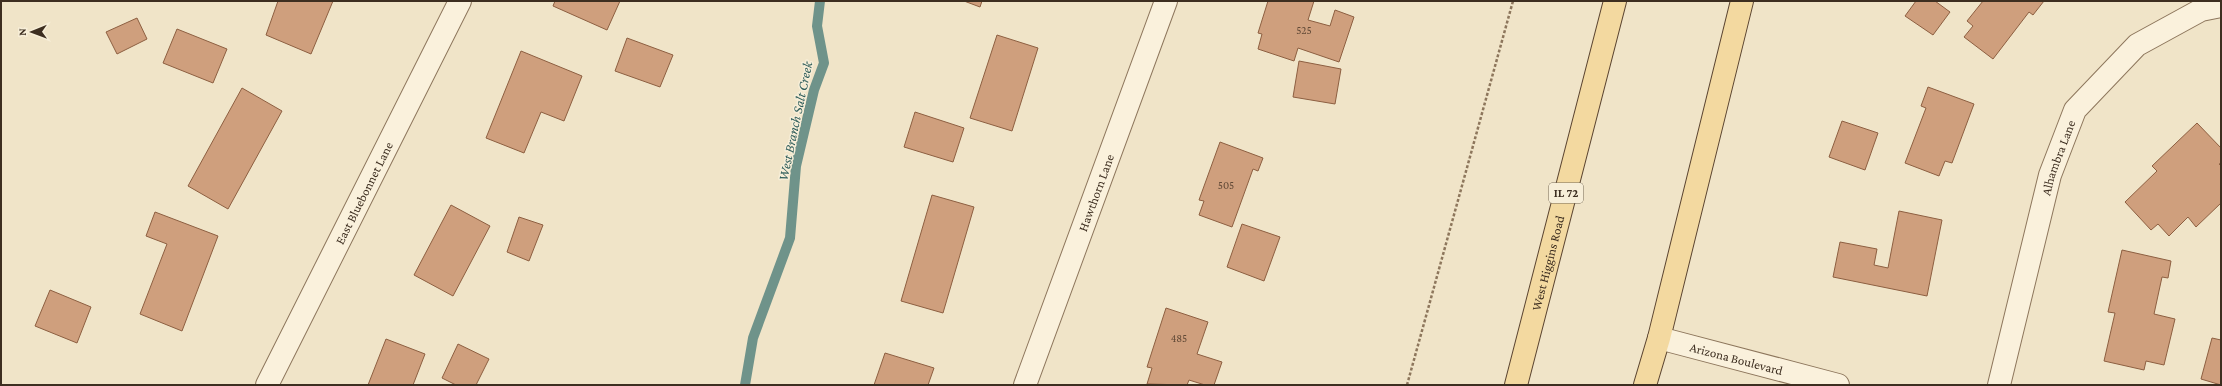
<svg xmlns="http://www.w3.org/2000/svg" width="2222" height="386" font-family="'Crimson Pro',serif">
<rect width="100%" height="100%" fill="#f0e4c8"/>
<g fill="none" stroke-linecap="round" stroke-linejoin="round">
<path stroke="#6f938a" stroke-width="10" d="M745,385l8,-47 37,-100 6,-72 18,-76 10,-27 -7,-37 3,-25"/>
</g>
<path fill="#cf9f7d" stroke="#8d5f41" d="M278,1h55l-22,53 -45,-19z
M555,1h65l-13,29 -54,-24z
M964,1h18l-2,6z
M1268,1h46l-6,19 22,6 5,-16 19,7 -15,45 -41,-14 -4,13 -36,-12 4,-15 -4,-1z
M1916,1h19l15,11 -17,23 -28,-19z
M1983,1h61l-11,14 -4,-3 -36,47 -29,-22 9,-11 -6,-5z
M137,18l10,21 -30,15 -11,-22z
M177,29l50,20 -14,34 -50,-20z
M997,35l41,13 -26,83 -42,-13z
M627,38l46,17 -13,32 -45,-16z
M521,51l61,25 -18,45 -23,-9 -17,41 -38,-15z
M1299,61l42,8 -6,35 -42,-7z
M1928,87l46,17 -22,59 -7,-2 -6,15 -34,-13 21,-55 -5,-2z
M242,88l40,23 -54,98 -40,-23z
M915,112l49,16 -11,34 -49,-15z
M1842,121l36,12 -13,37 -36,-13z
M2197,123l24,25v15l-2,1 2,2v37l-25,24 -8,-10 -19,19 -11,-12 -7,6 -26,-28 32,-31 -5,-5z
M1220,142l43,16 -5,13 -5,-2 -21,58 -33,-12 5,-14 -5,-1z
M932,195l42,12 -31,106 -42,-12z
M451,205l39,21 -37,70 -39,-21z
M1899,211l43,9 -15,76 -94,-19 7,-35 37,7 -3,16 14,3z
M155,212l63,24 -36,95 -42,-17 27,-70 -21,-8z
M519,217l24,8 -14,36 -22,-9z
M1242,224l38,13 -16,44 -37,-14z
M2122,250l49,11 -3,17 -6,-1 -8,37 21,5 -11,46 -18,-4 -2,9 -40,-9 11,-48 -7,-1z
M50,290l41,17 -14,36 -42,-17z
M1166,308l42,14 -11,32 25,8 -8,23h-9l-16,-5 -2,5 -40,-1 5,-16 -5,-1z
M2212,338l9,2v45l-20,-6z
M386,339l39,15 -12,31h-45z
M458,344l31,15 -13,26h-20l-14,-7z
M885,353l49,15 -6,17h-54z"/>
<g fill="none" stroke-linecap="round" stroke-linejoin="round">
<defs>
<g id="minor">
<path id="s1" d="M1659,338l179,47"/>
<path id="s2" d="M267,385l193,-384"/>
<path id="s3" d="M1025,385l141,-384"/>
<path id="s4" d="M1999,385l51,-210 25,-65 62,-65 64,-35 20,-4"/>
</g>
<g id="major">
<path id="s5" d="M1516,385l99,-384"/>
<path d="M1645,385l14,-47 83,-337"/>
</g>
</defs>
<use href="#minor" stroke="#8d765c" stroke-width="24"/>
<use href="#major" stroke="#5b4430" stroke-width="24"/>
<path stroke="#8d765c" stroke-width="2.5" stroke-dasharray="3 2" stroke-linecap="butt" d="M1407,385l106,-384"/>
<use href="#minor" stroke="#faf1dc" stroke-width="22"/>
<use href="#major" stroke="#f3d9a0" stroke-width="22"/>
</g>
<g text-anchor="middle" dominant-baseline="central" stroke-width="3" stroke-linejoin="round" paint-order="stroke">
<g font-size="11" fill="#624a37">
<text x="1304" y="30">525</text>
<text x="1226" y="185">505</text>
<text x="1179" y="338">485</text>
</g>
<rect fill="#f7eed8" stroke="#756857" stroke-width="1" x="1549" y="183" width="34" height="20" rx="3"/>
<g font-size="12" font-weight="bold" fill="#3d2e20">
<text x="1566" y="193">IL 72</text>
</g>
<g font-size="13" fill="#3d2e20" stroke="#f7eed8">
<text stroke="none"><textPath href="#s4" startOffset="235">Alhambra Lane</textPath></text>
<text stroke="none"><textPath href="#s2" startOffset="215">East Bluebonnet Lane</textPath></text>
<text stroke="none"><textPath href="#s3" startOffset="205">Hawthorn Lane</textPath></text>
<text stroke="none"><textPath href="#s5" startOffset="126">West Higgins Road</textPath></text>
<text stroke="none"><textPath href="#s1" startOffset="80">Arizona Boulevard</textPath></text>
</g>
<g font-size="14" font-style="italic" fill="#2f5d5a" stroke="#f7eed8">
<text transform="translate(795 121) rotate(-78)">West Branch Salt Creek</text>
</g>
</g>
<rect width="2222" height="386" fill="none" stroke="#3d2e20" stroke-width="4"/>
<g transform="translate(32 32) rotate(269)" stroke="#f7eed8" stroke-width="3" paint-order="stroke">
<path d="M0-3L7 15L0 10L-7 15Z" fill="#3d2e20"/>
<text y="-6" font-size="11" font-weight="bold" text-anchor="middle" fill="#3d2e20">N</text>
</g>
</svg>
